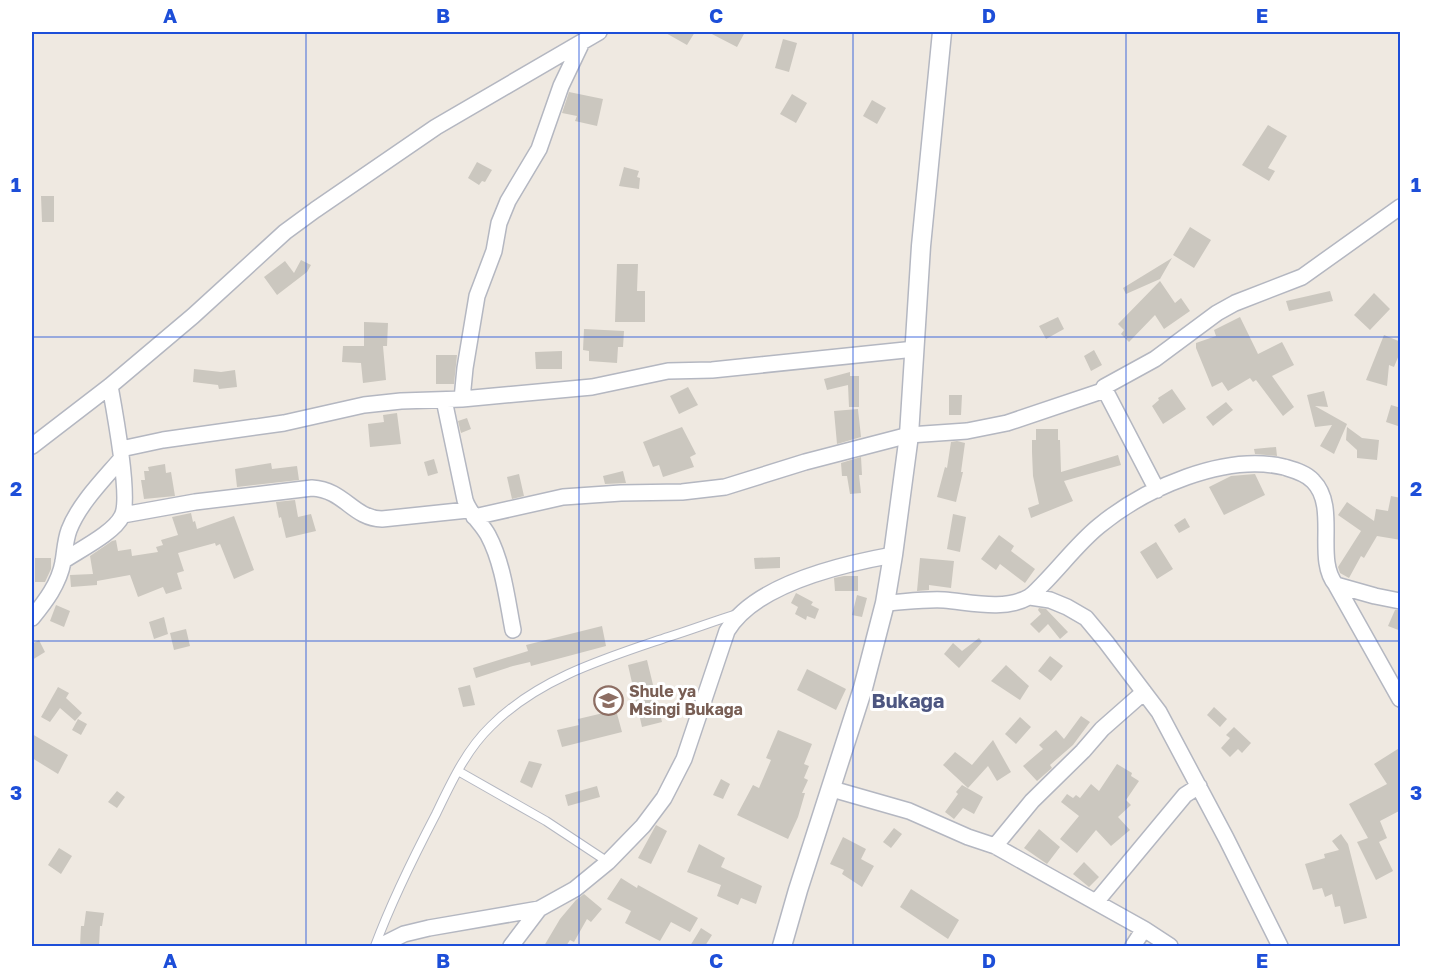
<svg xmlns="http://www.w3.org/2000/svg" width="1432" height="978" font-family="'Golos Text',sans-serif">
<rect width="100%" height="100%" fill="#efe9e1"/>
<path fill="#cbc7bf" d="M664,32h31l-8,13z
M708,32h37l-8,15z
M783,39l14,4 -8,29 -14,-4z
M569,92l34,7 -6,27 -22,-5 2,-5 -15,-3z
M792,94l15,9 -11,20 -16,-9z
M872,100l14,8 -9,16 -14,-8z
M1268,125l19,11 -19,32 7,3 -6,10 -27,-16z
M477,162l15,8 -7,12 -3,-1 -3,4 -11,-7z
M624,167l15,4 -2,6 3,1 -1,11 -20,-3z
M41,196h13v26h-12z
M1190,227l21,13 -17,28 -21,-13z
M1172,258l-12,21 -34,15 -3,-6z
M301,260l10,5 -4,7 -30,23 -13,-18 21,-16 9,12z
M617,264h21l-1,27h8v31h-30z
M1160,281l15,22 6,-5 9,13 -26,18 -9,-14 -26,27 -8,-8 3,-4 -6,-6z
M1330,291l3,10 -44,10 -3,-10z
M1374,293l16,16 -20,21 -16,-15z
M1058,317l6,12 -18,10 -7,-13z
M1240,317l18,37 24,-12 12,23 -22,11 22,31 -11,9 -27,-36 -3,2 -3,-4 -22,13 -6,-9 -10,5 -16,-39v-5l20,-7 -2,-6z
M364,322l24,1 -1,23h-4l3,34 -23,3 -2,-20 -19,-1 1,-16h21z
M584,329l40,2 -1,16h-5l-1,16 -28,-2v-10l-6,-1z
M1384,335l17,7v8l-7,17 -5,-2 -2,21 -21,-6z
M1094,350l8,15 -11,6 -7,-15z
M562,351v18h-26l-1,-17z
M436,355h21l-3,29h-18z
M194,369l27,3 14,-2 2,17 -18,2 -1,-4 -25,-3z
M850,372v4h9v31h-10l-1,-22 -21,5 -3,-11z
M688,387l10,18 -19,9 -9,-18z
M1172,389l14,20 -23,15 -11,-18 7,-6 -1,-2z
M1324,391l4,16 -13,-1 32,18 -13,30 -14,-8 12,-21 -17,2 -8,-32z
M949,395h13l-1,20h-12z
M1226,402l7,8 -20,16 -7,-9z
M1391,405l10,3v19l-15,-5z
M858,409l3,28 -24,7 -3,-33z
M397,413l4,31 -31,3 -2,-23 16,-2 -1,-7z
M467,418l4,11 -10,4 -3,-12z
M682,427l14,27 -6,3 4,10 -31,10 -4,-12 -6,2 -10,-25z
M1347,427l15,11 17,2 -2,20 -20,-2v-8l-11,-10z
M1036,429h22v11h2l1,32 57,-17 3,10 -57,16 9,20 -42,17 -3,-10 11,-4 -6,-28 -1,-24v-12h4z
M957,441l8,2 -4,29h2l-7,30 -19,-5 8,-30 2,1 4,-26z
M1276,447l1,9 -22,-2 -1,-5z
M861,457l1,18h-3l2,18 -11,1 -3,-18h-5l-1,-13z
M434,459l4,14 -10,3 -4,-14z
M271,463l1,6 25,-3 2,14 -62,7 -2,-18z
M165,464l1,9 5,-1 4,24 -31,3 -3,-19h4l-1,-9h5l-1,-4z
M623,471l3,12 -21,1 -2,-8z
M519,474l5,22 -12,3 -5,-22z
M1255,474l10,21 -41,20 -15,-28 22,-11z
M1391,496l10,2v42l-24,-4 -13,22 -3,-2 -12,22 -9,-5 -2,-6 23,-36 -23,-16 9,-13 27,19 2,-12 12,2z
M295,500l3,17 13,-3 5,17 -30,7 -5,-21 -2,1 -3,-16z
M191,513l2,9 2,-1 2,8 37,-13 20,54 -20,9 -14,-35 -4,2 -1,-3 -37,10 6,18 -7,2 5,16 -16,5 -3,-7 -25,10 -8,-22 -33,6v4l-26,2 -1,-12 23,-1 -3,-18 22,-15 4,-1 2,11 13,-2 1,7 26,-4 -2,-5 7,-2 -2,-5 17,-5 -6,-18z
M953,514l13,3 -6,35 -13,-3z
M1185,518l5,9 -11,6 -5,-8z
M999,535l15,11 -3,5 24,18 -10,14 -25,-19 -4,6 -15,-11z
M1156,542l17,27 -16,10 -17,-27z
M780,557v11l-25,1 -1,-11z
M35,558h16v11l-6,13h-10z
M920,558l34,3 -3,27 -22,-3v5l-12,1z
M844,576h14v15h-23l-1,-13z
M796,593l17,9 -2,3 8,4 -4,10 -8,-3 -1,4 -11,-6 3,-7 -7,-4z
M857,595l10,3 -5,19 -10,-2z
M56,605l14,6 -6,16 -14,-6z
M1039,608l7,1 22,23 -8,7 -12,-15 -9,9 -9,-9 11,-10 -3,-4z
M1395,610h6v21l-13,-5z
M164,617l4,17 -14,5 -5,-17z
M602,626l4,20 -75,20 -1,-4 -17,4 -37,12 -3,-10 55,-17 -2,-6z
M186,629l4,17 -16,4 -4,-17z
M979,638l3,4 -23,26 -15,-14 9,-11 9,8z
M39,640l6,12 -13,8v-16z
M1050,656l13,10 -12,15 -13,-10z
M647,660l15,62 -20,5 -14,-62z
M1006,665l23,21 -9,14 -29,-19z
M807,669l39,20 -10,21 -39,-20z
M470,685l5,20 -12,2 -5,-19z
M58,687l11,6 -3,5 16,15 -7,8 -15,-13 -10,14 -9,-5z
M1214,707l13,12 -7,8 -13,-12z
M616,710l6,22 -60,15 -5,-17 22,-5 -1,-6z
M1081,716l9,6 -17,23 -23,20 2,3 -15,13 -14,-15 20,-17 -4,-4 17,-15 8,9z
M1020,717l11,10 -15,17 -11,-10z
M78,719l9,5 -6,11 -9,-5z
M1234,727l17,16 -9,10 -4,-4 -8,8 -9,-9 9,-10 -4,-3z
M778,730l34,14 -8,20 5,2 -5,12 4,2 -6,13h3l-7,24 -10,22 -51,-24 16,-30 6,3 12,-28 -5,-2z
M32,734l36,21 -10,19 -26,-16z
M993,740l18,32 -14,9 -9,-15 -20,22 -25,-23 12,-13 17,13z
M1401,747v63l-21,11 7,17 -8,4 14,29 -17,9 -19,-38 11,-4 -19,-34 38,-20 -13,-20z
M529,761l13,3 -10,24 -12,-6z
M1117,764l15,9 -1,3 8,5 -13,19 5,5 -13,12 12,13 -19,16 -15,-16 -19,23 -17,-14 19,-23 -18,-14 6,-8 6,4 3,-3 4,3 11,-14 8,7z
M721,779l9,5 -7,15 -10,-4z
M962,785l21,12 -9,17 -11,-6 -9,11 -9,-7 13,-18 -2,-2z
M597,786l3,11 -32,9 -3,-11z
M117,791l8,6 -8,11 -9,-6z
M656,825l11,6 -16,33 -13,-6z
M894,828l8,6 -11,14 -8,-6z
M1039,829l21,18 -13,17 -23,-16z
M1341,834l7,10 19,74 -23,6 -4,-18 -5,1 -3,-13 -7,3 -3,-9 -9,2 -8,-26 20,-6 -1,-4 15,-4 -7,-9z
M843,837l23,12 -5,10 13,7 -12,21 -20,-13 2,-4 -14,-6z
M699,844l26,14 -4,9 41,19 -6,18 -15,-6 -3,7 -21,-9 4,-11 -34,-13z
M59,848l13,8 -11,18 -13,-9z
M1084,862l15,15 -10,10 -16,-13z
M621,878l16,10 1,-3 60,33 -8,14 -19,-10 -11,19 -35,-18 6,-12 -24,-12z
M911,889l48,31 -11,19 -48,-32z
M584,894l18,15 -11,13 -4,-3 -13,23 -4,-2 -4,6h-22l16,-27 16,-19z
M86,911l18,2 -2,13h-2l-1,20h-19l1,-20h3z
M701,928l11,7 -7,11h-15z"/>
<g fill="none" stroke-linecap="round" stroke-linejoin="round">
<defs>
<path id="service" d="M458,771l88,50 62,41
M375,946c17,-46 38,-88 61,-132 15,-31 30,-64 55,-88 48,-48 115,-68 177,-89 23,-7 46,-16 69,-23"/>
<path id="minor" d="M1105,390l52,100
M462,399l3,-31 12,-72 17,-45 5,-28 9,-22 31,-52 22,-63 21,-44
M444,400l21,100c5,15 16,22 23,35 15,28 19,64 25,95
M32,446l78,-60 83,-70 92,-84 30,-22 121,-83 163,-95
M121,449l42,-9 121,-17 80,-18 37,-4 61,-2 130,-12 76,-16 44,-1 203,-21
M123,515l72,-13 117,-14c33,2 40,30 70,31l86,-9
M474,517l89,-20 58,-4 61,-1 43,-5 80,-25 104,-27 58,-4 40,-8 98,-33 -1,-3 51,-28 62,-46 18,-10 67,-26 98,-70
M63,561c16,-11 51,-28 59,-45 9,-17 -8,-108 -12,-130
M1336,585l64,114
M1030,597l20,3 17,7 19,11 20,24 53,70 67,126 54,108
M885,603c19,-1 39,-4 59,-3 26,2 60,11 85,-3 5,-3 10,-9 13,-12 20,-20 36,-42 57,-59 46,-38 126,-73 185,-59 10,3 22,6 29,14 26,26 1,78 23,104l39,11 25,5
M32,618c13,-16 27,-34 31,-56 2,-11 2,-21 6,-32 10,-26 34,-50 52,-71
M832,789l77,22 59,26 27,9 149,83 26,17
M995,846l37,-45 51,-50 19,-22 42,-37
M1096,902l89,-107 14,-9
M380,946l24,-12 25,-6 110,-19 36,-20 33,-27 35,-36 21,-28 20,-39 43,-128c28,-47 116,-67 166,-76
M511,946l28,-37
M1133,946l11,-17"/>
<path id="tertiary" d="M782,946l16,-56 65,-202 22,-85 8,-48 16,-120 12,-189 21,-214"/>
</defs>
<use href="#service" stroke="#b4b7c1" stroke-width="10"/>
<use href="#minor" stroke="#b4b7c1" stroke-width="18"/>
<use href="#tertiary" stroke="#b4b7c1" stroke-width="21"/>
<use href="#service" stroke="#fff" stroke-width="8"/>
<use href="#minor" stroke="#fff" stroke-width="15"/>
<use href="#tertiary" stroke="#fff" stroke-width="18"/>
</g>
<path fill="none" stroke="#1d4ed8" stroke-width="1.5" stroke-opacity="0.55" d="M306,32v914M579,32v914M853,32v914M1126,32v914M32,337h1368M32,641h1368"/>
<defs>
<symbol id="school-ring" viewBox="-11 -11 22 22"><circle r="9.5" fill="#fff" stroke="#8d6e63" stroke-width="1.5"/><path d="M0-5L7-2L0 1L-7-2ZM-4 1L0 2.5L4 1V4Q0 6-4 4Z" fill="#8d6e63"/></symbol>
</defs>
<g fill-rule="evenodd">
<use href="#school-ring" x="592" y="684" width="33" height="33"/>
</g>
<g text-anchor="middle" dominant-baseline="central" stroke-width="6" stroke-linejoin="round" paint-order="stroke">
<g font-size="16" font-weight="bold" fill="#785e54" stroke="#fff" text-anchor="start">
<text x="629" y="691">Shule ya<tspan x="629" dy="18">Msingi Bukaga</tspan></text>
</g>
<g font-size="20" font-weight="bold" fill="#4d5680" stroke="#fff">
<text x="908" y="700">Bukaga</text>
</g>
</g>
<rect width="1432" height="978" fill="none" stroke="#ffffff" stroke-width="66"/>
<rect x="33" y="33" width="1366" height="912" fill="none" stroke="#1d4ed8" stroke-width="2"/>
<g font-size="20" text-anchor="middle" font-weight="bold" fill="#1d4ed8">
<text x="170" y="23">A</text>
<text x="443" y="23">B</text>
<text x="716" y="23">C</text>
<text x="989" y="23">D</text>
<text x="1262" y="23">E</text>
<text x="16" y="192">1</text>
<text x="1416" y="192">1</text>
<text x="16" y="496">2</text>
<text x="1416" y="496">2</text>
<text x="16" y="800">3</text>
<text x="1416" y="800">3</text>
<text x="170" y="968">A</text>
<text x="443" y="968">B</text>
<text x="716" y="968">C</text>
<text x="989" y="968">D</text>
<text x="1262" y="968">E</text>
</g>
</svg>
